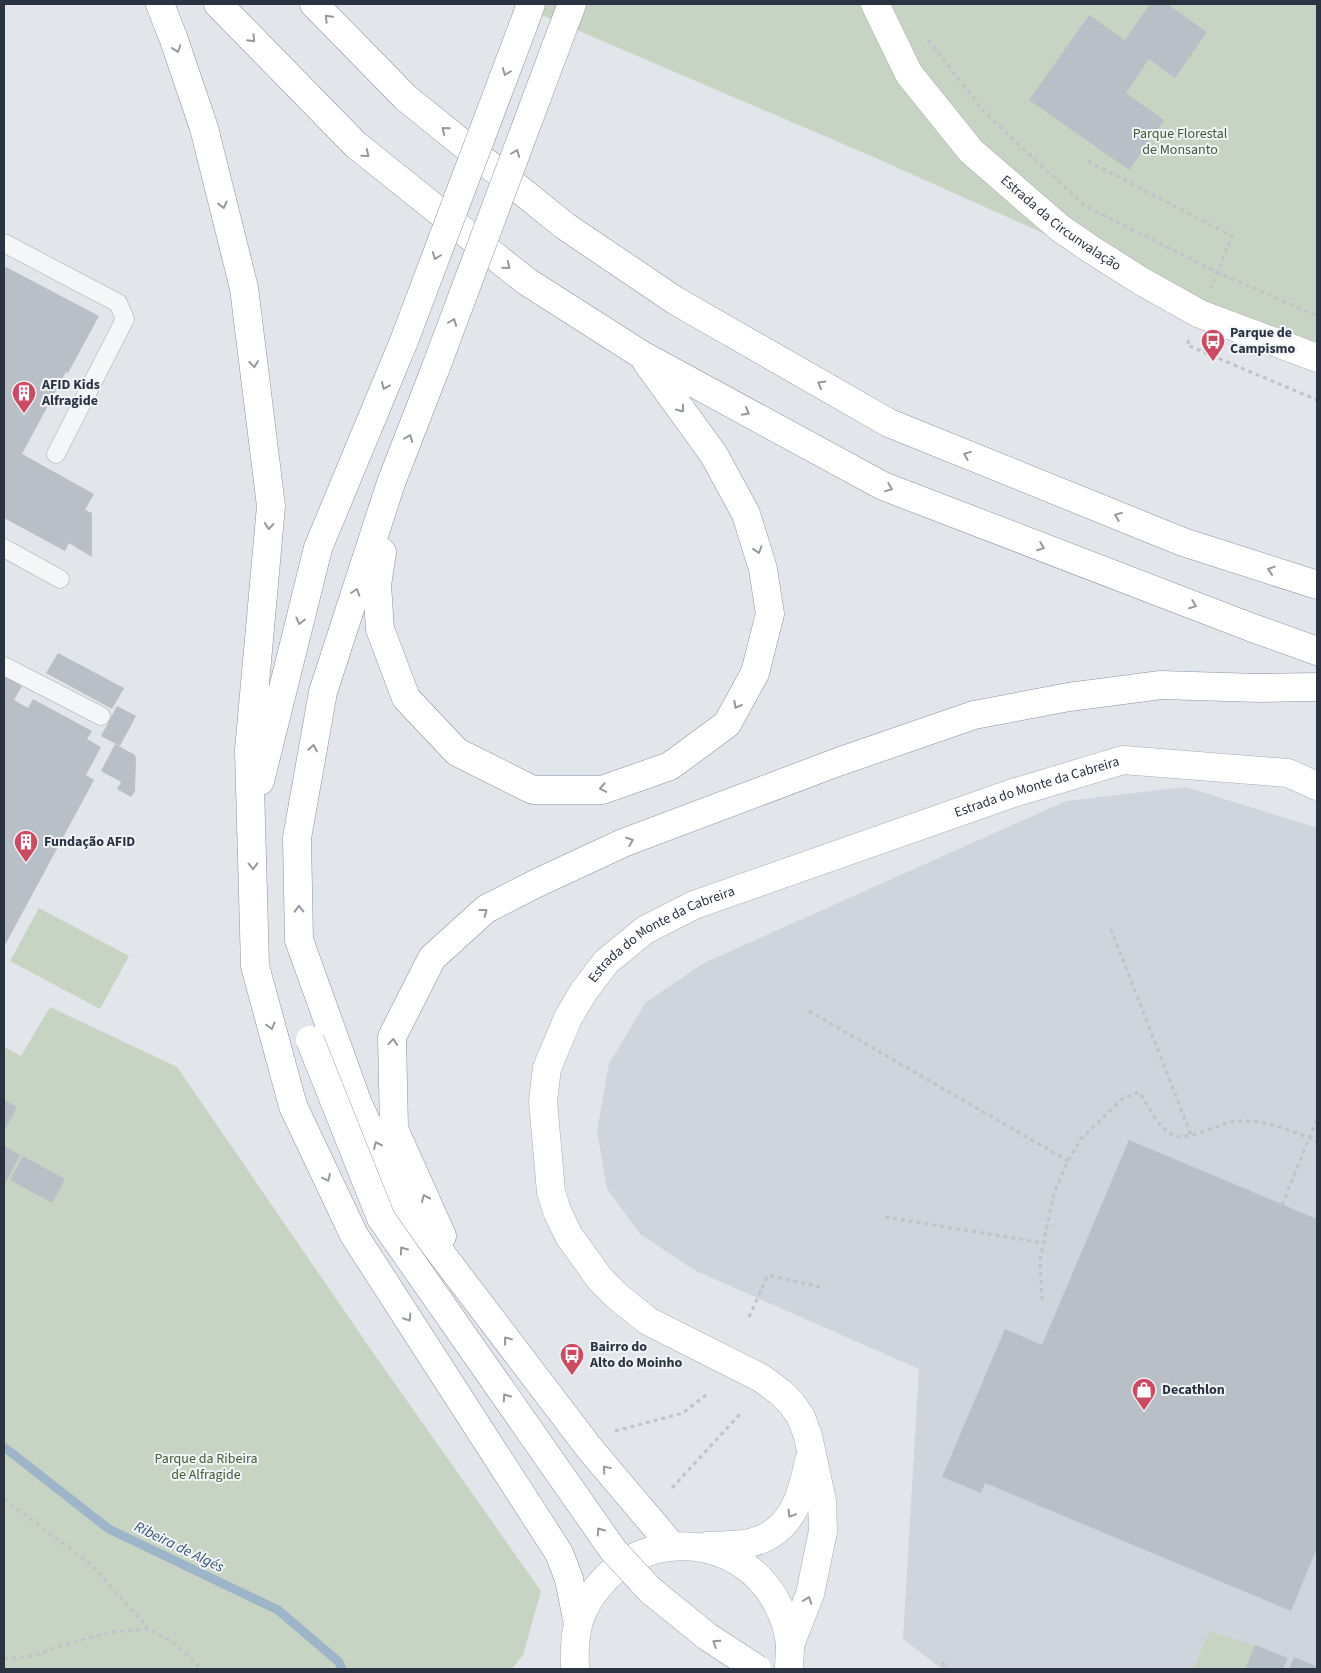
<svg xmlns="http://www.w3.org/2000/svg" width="1321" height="1673" font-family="'Source Sans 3',sans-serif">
<rect width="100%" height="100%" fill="#e2e5ea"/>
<path fill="#d0d4dc" d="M1186,787l131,41v841h-72l10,-24 -46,-14 -16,38h-251l-39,-30 16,-270 -225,-99 -54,-36 -33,-45 -10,-58 12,-67 37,-62 58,-39 362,-162z"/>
<path fill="#c8d4c3" d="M516,4h801v352l-439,-197z
M39,908l90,48 -29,53 -90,-48z
M50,1007l127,60 197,287 167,237 -18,64 -11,14h-508v-622l17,9z
M1209,1631l46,14 -10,24h-52z"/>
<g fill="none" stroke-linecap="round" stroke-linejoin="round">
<path stroke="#9eb4c9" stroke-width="9" d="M4,1447l105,82 169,81 61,52 3,7"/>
</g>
<path fill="#b9bfc7" d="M1150,4h17l40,28 -32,46 -26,-19 -23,34 38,27 -35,50 -100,-70 60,-85 36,25z
M4,266l95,50 -31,57 -2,-1 -44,82 72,40 -9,16 7,3v44l-23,-14 -4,8 -61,-33z
M58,653l66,35 -12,21 -66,-36z
M4,676l18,10 -8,14 14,8 5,-9 59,32 -5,8 14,8 -15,28 8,5 -90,167z
M117,706l19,10 -16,30 -19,-10z
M115,744l20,11 1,4 -1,32 -4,6 -14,-8 4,-7 -20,-11z
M4,1100l13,7 -13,24z
M1129,1140l188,79v329l-26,63 -306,-128 -4,10 -39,-16 63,-148 37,16z
M4,1146l16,9 -16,31z
M23,1156l42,23 -13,24 -42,-23z
M1255,1645l33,13 -5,11h-38z
M1294,1657l22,9 -2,3h-25z"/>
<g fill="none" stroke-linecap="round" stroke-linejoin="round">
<defs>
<path id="lane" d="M4,243l114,60 7,16 -69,135
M4,548l56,31
M4,666l97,50"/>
<g id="secondary">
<path id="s1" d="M875,4l34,70 62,77 89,77 32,22 49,31 59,33 117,44"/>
<path d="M707,1546c14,-1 30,0 43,-3 42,-10 52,-47 59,-83"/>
<path id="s2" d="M790,1645l20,-51 13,-63 -1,-30 -14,-65 -7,-19 -9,-13 -12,-12 -19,-14 -113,-57 -30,-24 -18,-18 -31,-43 -12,-25 -6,-19 -8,-91 4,-33 21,-50 16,-27 22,-29 39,-32 49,-25 319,-112 110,-33 165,13 29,13"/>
<path d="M575,1669c-1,-23 0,-46 12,-66 3,-6 7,-11 11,-16 47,-60 143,-53 179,16 7,13 12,28 13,43 0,8 -1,16 -1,23"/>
</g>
<path id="highway" d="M160,4l13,33 31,91 40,160 27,218 -22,244 6,216 38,140 61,129 205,318 10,26 9,45
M218,4l138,141 170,136 116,74 241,131 367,141 67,24
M314,4l92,94 159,128 111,75 213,122 294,119 134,43
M523,26l8,-22
M555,49l17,-45
M436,367l-45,116 -68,209 -26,146 2,102 59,164 50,106 182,239 82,97
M382,552l-5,33 3,44 26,69 51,54 76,38h69l68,-24 57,-42 28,-51 15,-59 -7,-45 -17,-55 -32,-59 -68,-94
M260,781l58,-233 86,-207
M442,1236l-48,-107 -2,-92 40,-79 54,-49 51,-26 86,-40 215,-81 136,-47 95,-18 92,-12 98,3 58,-1"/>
</defs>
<use href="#lane" stroke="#a7acb4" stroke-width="19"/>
<use href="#secondary" stroke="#a7acb4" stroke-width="29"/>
<use href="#highway" stroke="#8a93a0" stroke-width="29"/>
<path stroke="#c0c3c9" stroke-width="3" stroke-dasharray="4 4" stroke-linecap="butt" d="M928,40l58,74 99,92 132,66 100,44
M1088,161l144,75 -21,52
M1189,340l-2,5 130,55
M1111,929l80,206
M809,1011l259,150
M1282,1205l35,-86
M885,1217l159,26
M1042,1300l-2,-40 14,-67 14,-32 13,-22 41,-40 17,-7c10,14 19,37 36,44 14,4 42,-11 56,-14 30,-5 60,9 86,19
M749,1317l19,-42 52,12
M615,1431l68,-18 24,-19
M672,1488l68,-74
M4,1499l85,64 59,65
M4,1659l28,-3 41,-14 38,-10 37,-3 25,13 21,19 6,8
M943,1662l2,7"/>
<use href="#lane" stroke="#f5f6f8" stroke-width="18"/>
<use href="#secondary" stroke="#fff" stroke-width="28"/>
<use href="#highway" stroke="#fff" stroke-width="28"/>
<defs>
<path id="highway-bridge" d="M404,341l119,-315
M436,367l119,-318
M310,1040l71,178 232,332 37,40 58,47 49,32"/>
</defs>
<use href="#highway-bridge" stroke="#8a93a0" stroke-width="29" stroke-linecap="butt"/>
<use href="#highway-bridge" stroke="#fff" stroke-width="28"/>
</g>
<defs><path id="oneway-chevron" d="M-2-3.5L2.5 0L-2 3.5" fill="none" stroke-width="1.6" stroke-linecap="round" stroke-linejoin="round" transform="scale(1.25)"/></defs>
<g stroke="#9499a0">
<use href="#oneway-chevron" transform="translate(328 18) rotate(-134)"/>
<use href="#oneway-chevron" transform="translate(252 39) rotate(46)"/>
<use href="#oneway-chevron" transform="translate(177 49) rotate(71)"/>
<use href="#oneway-chevron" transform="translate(506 72) rotate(111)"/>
<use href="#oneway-chevron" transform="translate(445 130) rotate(-141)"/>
<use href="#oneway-chevron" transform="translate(516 153) rotate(-69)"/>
<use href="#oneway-chevron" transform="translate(366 154) rotate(39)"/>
<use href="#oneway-chevron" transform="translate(223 205) rotate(76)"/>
<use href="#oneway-chevron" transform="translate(436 256) rotate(111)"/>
<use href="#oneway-chevron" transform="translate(507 266) rotate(39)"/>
<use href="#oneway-chevron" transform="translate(453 322) rotate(-69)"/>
<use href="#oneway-chevron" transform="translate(254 364) rotate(83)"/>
<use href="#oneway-chevron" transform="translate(821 384) rotate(-150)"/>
<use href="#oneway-chevron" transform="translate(385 386) rotate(113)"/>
<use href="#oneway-chevron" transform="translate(681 409) rotate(54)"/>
<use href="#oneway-chevron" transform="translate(746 412) rotate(28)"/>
<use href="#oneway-chevron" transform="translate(409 438) rotate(-69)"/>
<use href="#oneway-chevron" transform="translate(967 455) rotate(-158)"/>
<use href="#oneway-chevron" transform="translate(889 488) rotate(22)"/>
<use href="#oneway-chevron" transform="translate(1118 516) rotate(-158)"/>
<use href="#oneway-chevron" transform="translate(269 526) rotate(95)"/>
<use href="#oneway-chevron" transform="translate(1041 547) rotate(21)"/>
<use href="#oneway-chevron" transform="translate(758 550) rotate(73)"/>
<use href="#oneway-chevron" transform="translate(1271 570) rotate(-162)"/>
<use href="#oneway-chevron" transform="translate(356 592) rotate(-72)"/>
<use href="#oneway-chevron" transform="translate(1193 605) rotate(21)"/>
<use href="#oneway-chevron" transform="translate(300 621) rotate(104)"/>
<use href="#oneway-chevron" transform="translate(737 705) rotate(119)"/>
<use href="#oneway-chevron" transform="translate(313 748) rotate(-80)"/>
<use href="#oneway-chevron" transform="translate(603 788) rotate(169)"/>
<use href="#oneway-chevron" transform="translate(630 841) rotate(-21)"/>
<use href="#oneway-chevron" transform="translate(253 866) rotate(89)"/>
<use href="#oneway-chevron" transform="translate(299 909) rotate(-91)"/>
<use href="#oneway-chevron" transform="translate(484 912) rotate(-37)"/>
<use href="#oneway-chevron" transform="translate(271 1026) rotate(75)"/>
<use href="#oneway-chevron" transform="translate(393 1042) rotate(-85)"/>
<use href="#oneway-chevron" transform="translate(377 1145) rotate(-115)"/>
<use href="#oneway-chevron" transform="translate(327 1178) rotate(65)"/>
<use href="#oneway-chevron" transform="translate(425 1198) rotate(-114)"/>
<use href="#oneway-chevron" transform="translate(403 1250) rotate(-125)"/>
<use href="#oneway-chevron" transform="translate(408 1318) rotate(57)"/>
<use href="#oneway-chevron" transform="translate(507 1340) rotate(-127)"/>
<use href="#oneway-chevron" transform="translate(506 1397) rotate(-125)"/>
<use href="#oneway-chevron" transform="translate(606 1469) rotate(-130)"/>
<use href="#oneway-chevron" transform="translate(791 1514) rotate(122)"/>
<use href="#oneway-chevron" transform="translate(600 1531) rotate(-125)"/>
<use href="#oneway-chevron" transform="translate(808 1600) rotate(-70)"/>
<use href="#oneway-chevron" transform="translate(716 1643) rotate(-147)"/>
</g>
<defs>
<symbol id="bus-pin" viewBox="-11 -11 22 30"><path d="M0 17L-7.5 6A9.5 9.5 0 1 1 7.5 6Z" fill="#cb4b62" stroke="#f2f4f7"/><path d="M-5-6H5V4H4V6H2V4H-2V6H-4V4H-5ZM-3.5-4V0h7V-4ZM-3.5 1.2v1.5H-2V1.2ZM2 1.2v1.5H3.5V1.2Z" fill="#fff"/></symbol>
<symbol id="building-pin" viewBox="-11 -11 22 30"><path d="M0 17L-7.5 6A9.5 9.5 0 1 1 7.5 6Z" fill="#cb4b62" stroke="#f2f4f7"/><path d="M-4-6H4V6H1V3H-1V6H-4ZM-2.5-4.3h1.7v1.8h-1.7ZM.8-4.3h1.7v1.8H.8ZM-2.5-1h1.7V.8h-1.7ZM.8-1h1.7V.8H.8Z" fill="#fff"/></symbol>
<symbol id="shop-pin" viewBox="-11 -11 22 30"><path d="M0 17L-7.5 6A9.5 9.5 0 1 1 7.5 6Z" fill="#cb4b62" stroke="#f2f4f7"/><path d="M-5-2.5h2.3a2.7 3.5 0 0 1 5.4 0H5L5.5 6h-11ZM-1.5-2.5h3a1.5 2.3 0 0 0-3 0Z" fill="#fff"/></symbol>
</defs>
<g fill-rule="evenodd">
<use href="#bus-pin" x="1199" y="327" width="28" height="38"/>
<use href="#building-pin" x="10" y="379" width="28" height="38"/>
<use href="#building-pin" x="12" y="828" width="28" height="38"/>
<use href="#bus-pin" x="558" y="1341" width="28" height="38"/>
<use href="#shop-pin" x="1130" y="1376" width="28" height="38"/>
</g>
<g text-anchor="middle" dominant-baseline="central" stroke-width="4" stroke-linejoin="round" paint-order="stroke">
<g font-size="14" fill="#405d38" stroke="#f2f4f7">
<text x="1180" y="134">Parque Florestal<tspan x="1180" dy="16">de Monsanto</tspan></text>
<text x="206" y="1459">Parque da Ribeira<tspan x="206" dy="16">de Alfragide</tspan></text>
</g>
<g font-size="14" fill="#2a3342" stroke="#f2f4f7">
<text stroke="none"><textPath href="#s1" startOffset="292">Estrada da Circunvalação</textPath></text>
<text stroke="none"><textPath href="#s2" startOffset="1298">Estrada do Monte da Cabreira</textPath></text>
<text stroke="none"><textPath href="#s2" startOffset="892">Estrada do Monte da Cabreira</textPath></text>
</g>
<g font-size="14" font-weight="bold" fill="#2a3342" stroke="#f2f4f7" text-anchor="start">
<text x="1230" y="333">Parque de<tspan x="1230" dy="16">Campismo</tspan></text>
<text x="42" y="385">AFID Kids<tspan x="42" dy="16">Alfragide</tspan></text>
<text x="44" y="842">Fundação AFID</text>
<text x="590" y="1347">Bairro do<tspan x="590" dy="16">Alto do Moinho</tspan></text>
<text x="1162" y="1390">Decathlon</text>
</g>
<g font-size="15" font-style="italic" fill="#355375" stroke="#f2f4f7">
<text transform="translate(179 1547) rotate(26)">Ribeira de Algés</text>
</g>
</g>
<rect width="1321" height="1673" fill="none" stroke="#2a3342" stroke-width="10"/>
</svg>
